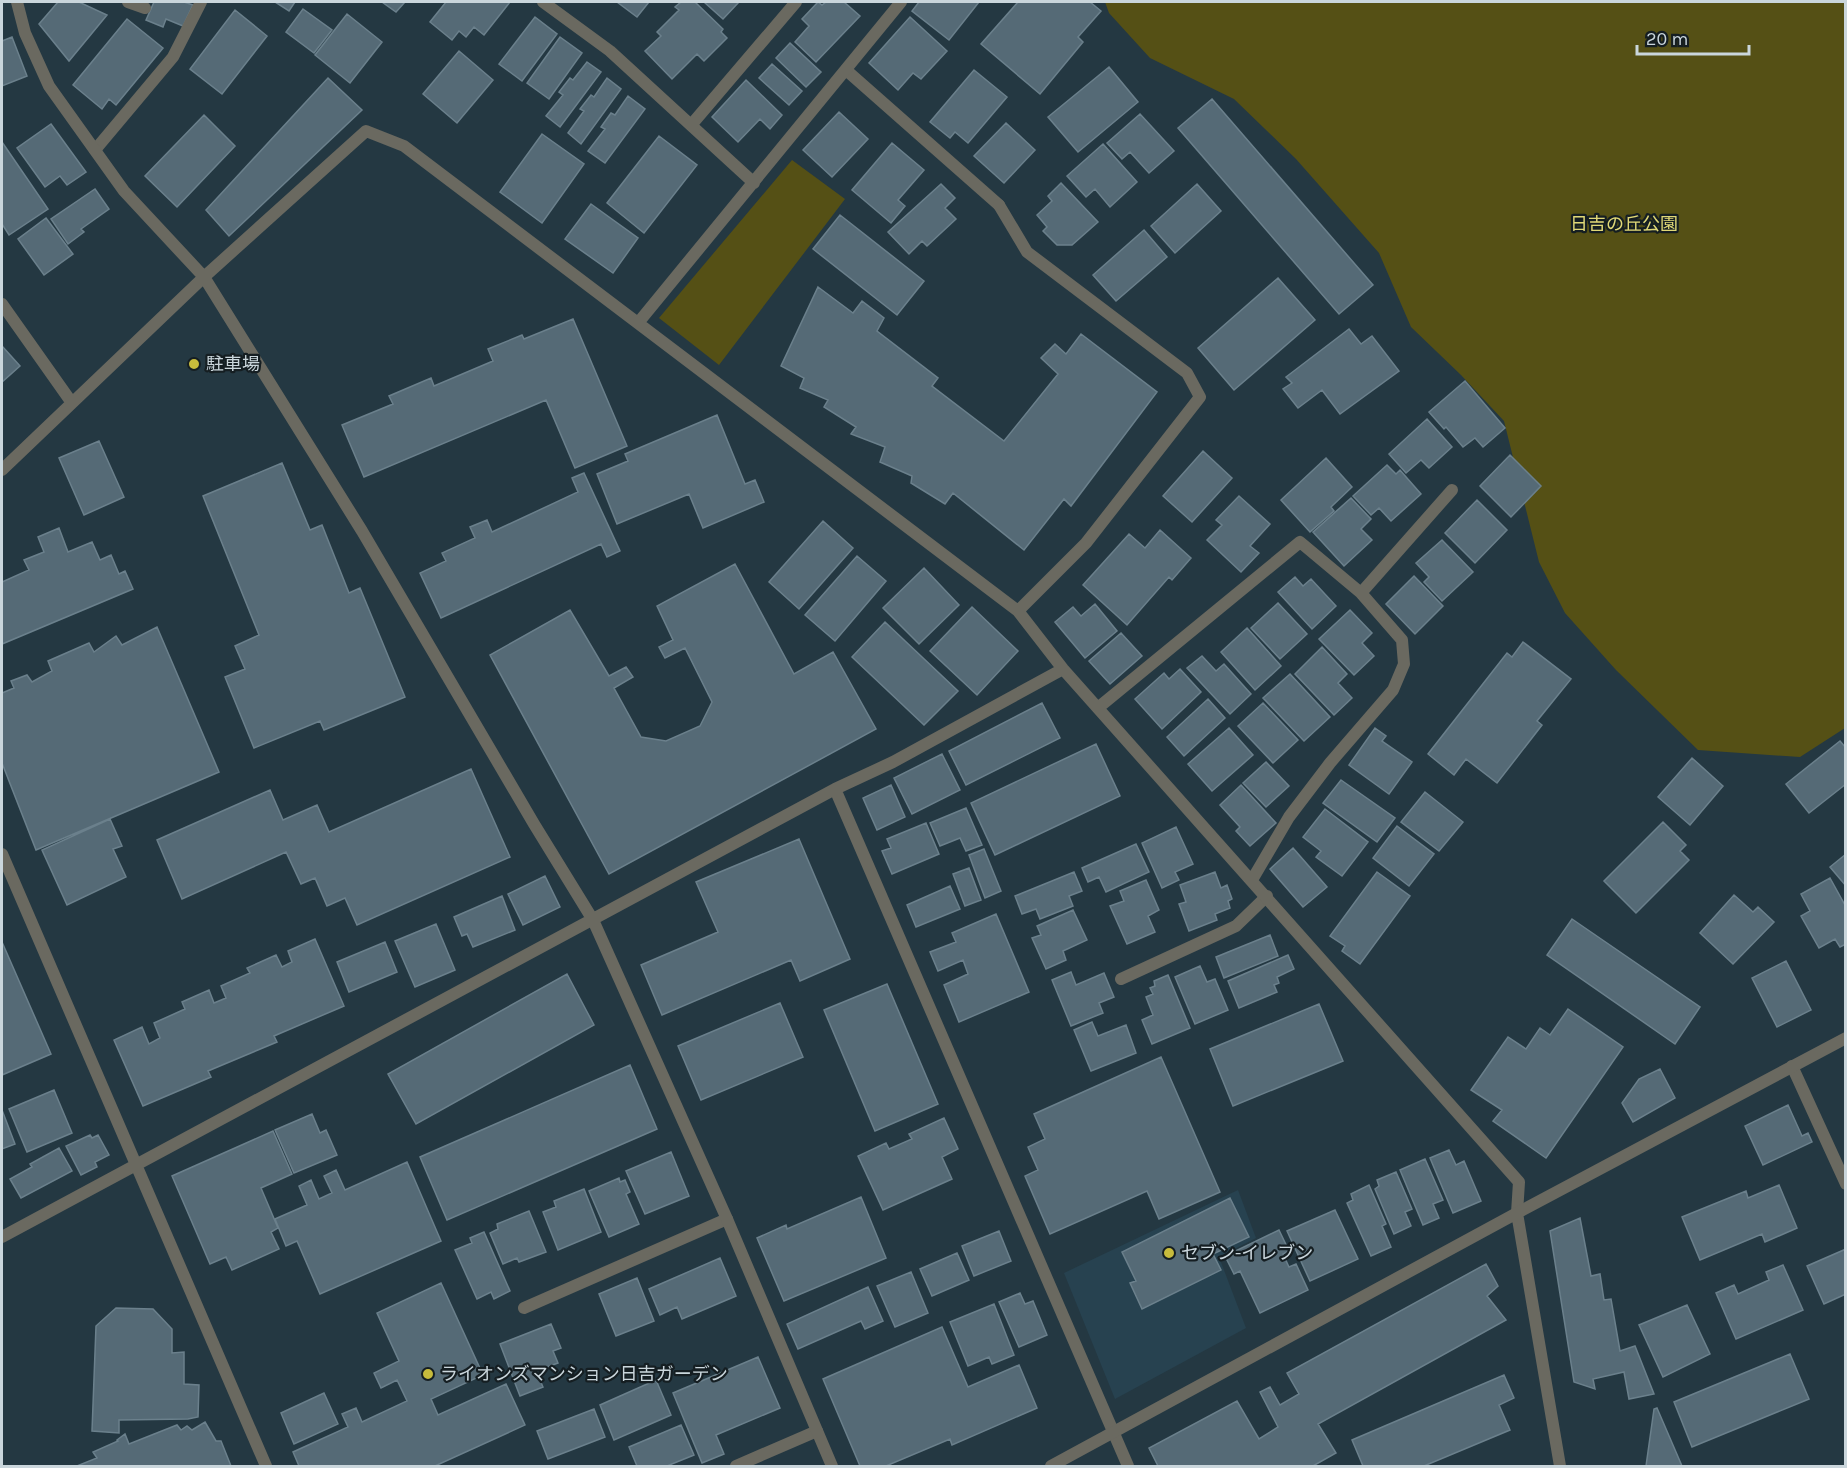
<svg xmlns="http://www.w3.org/2000/svg" width="1847" height="1468" font-family="Karla,'Noto Sans JP',sans-serif">
<rect width="100%" height="100%" fill="#243842"/>
<path fill="#274250" d="M1238,1190l18,48 -37,19 27,71 -131,71 -51,-126z"/>
<path fill="#555015" d="M1105,2h740v726l-45,29 -102,-7 -82,-80 -51,-57 -26,-51 -35,-141 -43,-46 -50,-48 -32,-74 -83,-94 -62,-60 -84,-41 -41,-45z
M792,160l53,39 -126,166 -60,-47z"/>
<path fill="#556a76" stroke="#6b808c" stroke-width="1.5" d="M58,2h21l28,13 -38,46 -30,-37z
M154,2h30l9,3 -10,21 -17,-7 -3,8 -17,-7z
M275,2h20l-6,9z
M382,2h23l-9,10z
M446,2h64l-26,33 -10,-8 -8,10 -7,-6 -7,9 -22,-18z
M617,2h32l-12,15z
M681,2h14l28,27 -2,3 6,6 -23,23 -7,-7 -25,25 -27,-28 16,-15 -4,-4 22,-22 -4,-3z
M704,2h35l-16,17z
M818,2l4,3 4,-3h18l16,14 -44,46 -21,-20 14,-16 -7,-7z
M919,2h60l-30,38 -37,-29z
M1018,2h72l11,9 -23,26 5,5 -43,52 -59,-50z
M303,9l29,21 -18,23 -28,-21z
M235,10l32,26 -45,58 -32,-25z
M347,14l35,28 -32,41 -35,-28z
M535,17l22,17 -35,47 -23,-17z
M910,17l37,34 -26,28 -8,-6 -15,17 -29,-27z
M127,19l36,29 -47,57 -7,-6 -7,10 -29,-24z
M12,37l15,39 -25,10v-45z
M560,37l22,16 -33,46 -22,-16z
M790,43l31,29 -15,15 -30,-29z
M459,51l34,29 -36,43 -34,-29z
M587,62l14,10 -41,55 -14,-11 17,-21 -4,-3 11,-14 3,2z
M772,64l30,27 -13,14 -30,-27z
M1109,67l29,35 -60,50 -30,-35z
M974,70l33,27 -39,46 -13,-11 -5,6 -20,-16z
M328,78l34,32 -133,126 -23,-26z
M607,78l14,11 -40,55 -13,-11 16,-22 -4,-2 11,-14 3,2z
M746,80l36,35 -12,14 -10,-10 -22,23 -26,-25z
M628,96l17,13 -40,54 -17,-12 17,-22 -4,-2 10,-14 4,2z
M1212,99l161,186 -34,29 -161,-186z
M839,112l29,27 -36,38 -29,-27z
M1140,114l34,37 -25,22 -19,-21 -8,7 -15,-16z
M204,115l31,31 -58,61 -32,-31z
M1006,123l29,27 -31,33 -30,-27z
M51,124l35,48 -19,13 -7,-9 -15,11 -28,-39z
M542,134l42,30 -42,59 -42,-31z
M659,136l38,29 -53,68 -37,-30z
M2,142l46,67 -39,26 -7,-11z
M892,143l32,27 -26,30 7,6 -14,17 -39,-33z
M1103,144l34,38 -27,25 -15,-18 -9,8 -19,-21z
M1061,183l37,39 -26,23h-15l-14,-14 4,-4 -10,-12 15,-14 -4,-5z
M941,184l14,14 -10,10 11,11 -29,27 -5,-5 -13,13 -21,-22z
M1197,184l24,27 -46,42 -24,-27z
M95,189l14,20 -28,20 3,3 -16,12 -17,-25z
M591,204l47,34 -25,35 -48,-34z
M840,215l84,66 -27,34 -84,-66z
M46,218l27,36 -29,21 -26,-36z
M1144,230l23,27 -51,44 -23,-26z
M1278,278l37,42 -81,70 -36,-42z
M818,287l35,26 9,-12 22,17 -7,13 61,47 -6,8 72,55 54,-67 -17,-16 14,-14 11,10 15,-20 76,58 -86,114 -7,-7 -40,51 -71,-57 -8,11 -34,-21 1,-7 -32,-14 5,-15 -34,-13 5,-7 -32,-20 4,-7 -28,-12 4,-10 -23,-12z
M573,319l54,127 -52,22 -29,-68 -182,77 -22,-52 51,-21 -4,-8 42,-18 3,8 59,-25 -5,-12 34,-14 2,4z
M1349,329l12,15 11,-8 27,35 -59,43 -18,-24 -24,18 -15,-19 9,-6 -6,-6z
M2,346l18,20 -18,16z
M1465,381l40,47 -22,19 -8,-9 -12,9 -17,-20 -2,2 -15,-17z
M717,415l28,69 10,-4 9,22 -61,26 -14,-34 -72,30 -20,-50 31,-13 -3,-7z
M1427,419l25,28 -23,21 -8,-8 -15,13 -17,-19z
M99,441l25,56 -40,18 -25,-57z
M1203,451l29,27 -40,44 -29,-26z
M1510,455l31,31 -30,31 -31,-31z
M1326,458l26,29 -21,20 3,4 -24,21 -29,-32z
M282,463l28,67 12,-5 27,68 11,-5 45,109 -81,33 -4,-9 -66,27 -29,-71 20,-8 -10,-23 24,-11 -56,-139z
M1387,465l9,9 4,-4 21,24 -30,27 -12,-13 -8,7 -18,-19z
M584,473l36,78 -13,6 -6,-13 -160,74 -21,-45 26,-12 -4,-8 33,-15 -5,-11 17,-7 5,12 86,-40 -6,-14z
M1239,496l31,28 -20,22 9,7 -18,19 -34,-32 15,-15 -6,-5z
M1351,498l20,21 -10,10 11,11 -28,26 -31,-34z
M1477,500l30,30 -32,33 -30,-30z
M823,521l30,27 -54,61 -30,-27z
M59,528l9,24 24,-10 8,18 11,-5 8,19 6,-3 8,18 -131,55v-62l27,-12 -5,-10 20,-8 -6,-15z
M1160,530l31,28 -19,22 -3,-3 -42,48 -44,-40 46,-51 16,14z
M1442,540l31,32 -31,29 -18,-19 5,-5 -13,-14z
M857,556l29,25 -51,60 -30,-26z
M735,564l59,110 39,-22 43,77 -267,145 -119,-219 80,-45 39,66 17,-9 7,10 -19,11 27,49 25,4 34,-15 12,-24 -27,-54 -20,10 -6,-11 14,-7 -16,-34z
M924,568l35,37 -40,39 -36,-36z
M1414,576l29,30 -28,28 -29,-30z
M1295,577l8,9 8,-7 25,27 -24,23 -34,-37z
M1278,603l29,31 -27,25 -29,-31z
M1095,604l22,27 -32,27 -30,-36 18,-15 8,9z
M972,607l46,44 -41,44 -47,-44z
M1350,610l22,23 -10,10 12,13 -20,19 -35,-36z
M885,622l73,69 -34,34 -72,-68z
M157,627l62,145 -183,78 -34,-87v-70l12,-5 -3,-7 16,-6 5,7 20,-11 -4,-10 41,-18 5,9 22,-16 6,9z
M1247,628l34,38 -26,24 -34,-38z
M1121,633l21,23 -32,28 -21,-23z
M1523,642l48,37 -34,42 5,4 -45,58 -31,-24 -12,16 -26,-21 79,-101 5,4z
M1322,647l25,27 -9,9 14,15 -18,17 -39,-41z
M1202,656l14,15 8,-7 27,30 -21,20 -43,-46z
M1180,669l21,23 -39,37 -27,-30 29,-26 5,6z
M1290,674l40,43 -26,24 -41,-43z
M1208,699l17,19 -41,38 -17,-19z
M1042,703l18,35 -94,47 -17,-34z
M1263,703l35,37 -25,23 -35,-37z
M1229,728l24,27 -41,36 -24,-27z
M1375,728l11,8 -4,5 30,21 -23,32 -40,-29z
M1840,741l6,7v36l-37,29 -23,-29z
M1096,744l24,52 -125,59 -24,-52z
M942,754l18,36 -48,24 -18,-36z
M1692,758l31,28 -33,39 -32,-28z
M1266,762l23,24 -23,21 -23,-24z
M471,769l39,88 -153,68 -12,-27 -18,8 -12,-28 -14,6 -15,-32 -104,47 -25,-59 113,-50 13,30 34,-15 12,27z
M1341,780l54,38 -18,24 -54,-39z
M891,785l14,32 -28,13 -14,-32z
M1241,785l35,38 -26,23 -14,-15 4,-4 -20,-22z
M1425,792l38,30 -24,29 -38,-29z
M966,808l16,37 -16,6 -6,-13 -20,8 -10,-23z
M1325,809l43,33 -26,34 -26,-19 5,-6 -18,-14z
M110,819l12,27 -9,3 13,28 -59,28 -25,-55z
M1663,822l23,23 -6,6 9,9 -53,53 -32,-32z
M926,823l13,31 -47,20 -10,-23 9,-3 -4,-9z
M1397,826l37,28 -25,32 -36,-28z
M1176,827l17,37 -18,8 4,8 -17,8 -20,-45z
M799,839l51,120 -50,22 -9,-21 -129,55 -21,-50 77,-33 -22,-50z
M1136,844l13,28 -43,20 -7,-15 -11,5 -6,-14z
M1293,848l34,39 -24,20 -33,-38z
M984,849l17,42 -16,7 -16,-43z
M1846,854v32l-16,-19z
M969,868l12,32 -16,6 -12,-32z
M1074,872l8,19 -13,5 4,10 -33,13 -4,-10 -14,5 -7,-18z
M1215,872l6,16 6,-3 5,14 -4,2 2,7 -15,6 2,6 -28,11 -10,-27 7,-2 -6,-17z
M1377,872l33,24 -50,68 -18,-13 3,-5 -15,-10z
M545,876l15,31 -37,18 -15,-31z
M1830,878l16,29v37l-6,3 -5,-8 -16,9 -18,-32 9,-5 -9,-17z
M1146,880l13,30 -11,6 7,16 -28,12 -17,-38 14,-5 -4,-10z
M950,886l10,23 -44,18 -9,-22z
M1734,895l19,17 5,-5 16,15 -41,42 -33,-31z
M502,896l13,34 -42,17 -6,-13 -5,2 -8,-19z
M1073,910l14,30 -24,11 3,9 -20,9 -14,-31 9,-3 -4,-9z
M996,914l33,78 -70,30 -15,-37 24,-11 -5,-14 -25,11 -8,-19 26,-10 -4,-9z
M1572,919l128,88 -25,37 -128,-89z
M436,924l19,46 -40,17 -20,-46z
M1270,935l8,21 -54,22 -8,-21z
M315,939l29,67 -70,30 3,6 -69,29 3,6 -68,29 -29,-66 28,-13 7,17 11,-6 -6,-15 31,-14 -3,-7 27,-12 5,13 12,-5 -5,-12 29,-13 -3,-5 29,-13 6,12 10,-5 -4,-11z
M2,942l49,112 -49,21z
M385,942l12,30 -48,20 -12,-30z
M1288,955l6,14 -17,8 2,6 -5,2 3,7 -38,16 -11,-27z
M1786,961l25,49 -34,17 -25,-49z
M1200,966l7,16 8,-3 13,31 -33,14 -20,-47z
M1071,972l5,13 28,-12 10,24 -15,6 4,10 -32,13 -19,-46z
M567,974l27,51 -178,99 -28,-50z
M1168,975l22,53 -38,16 -10,-24 11,-5 -7,-18 7,-3 -3,-6 5,-2 -1,-5z
M887,984l51,120 -63,27 -51,-121z
M780,1003l23,54 -102,43 -23,-54z
M1319,1004l24,57 -110,45 -23,-57z
M1568,1009l55,38 -77,111 -53,-37 9,-11 -31,-20 37,-53 18,12 14,-21 10,7z
M1092,1022l6,14 28,-11 10,28 -45,18 -17,-41z
M1161,1057l59,135 -61,27 -12,-28 -97,43 -25,-58 13,-6 -10,-23 17,-8 -11,-25z
M630,1065l27,64 -210,91 -27,-63z
M1660,1069l15,29 -42,24 -11,-19 17,-24z
M54,1090l18,43 -45,19 -18,-43z
M1788,1105l14,31 6,-3 4,9 -49,23 -18,-39z
M2,1110l13,34 -13,5z
M312,1114l8,19 6,-3 11,25 -43,18 -19,-43z
M944,1118l14,31 -16,8 10,22 -69,31 -25,-54 28,-13 3,6 23,-10 -3,-5z
M273,1131l19,43 -31,14 17,40 -7,4 8,17 -47,21 -6,-13 -16,7 -38,-88z
M90,1135l2,3 6,-3 11,20 -14,7 2,5 -16,8 -15,-29z
M59,1148l13,23 -51,27 -11,-19 22,-12 -2,-3z
M1449,1150l7,15 8,-4 17,40 -28,12 -23,-55z
M671,1152l18,44 -44,18 -19,-43z
M1425,1159l18,41 -10,4 6,14 -16,7 -23,-55z
M407,1162l34,79 -121,53 -23,-53 -11,5 -11,-27 32,-14 -8,-19 12,-6 8,19 13,-6 -8,-17 12,-6 9,20z
M1396,1172l16,37 -7,3 6,14 -17,8 -19,-45 4,-3 -2,-6z
M619,1178l1,4 5,-2 5,12 -4,2 13,30 -30,13 -20,-46z
M1369,1185l17,39 -4,2 9,21 -20,9 -24,-53 6,-3 -2,-6z
M1779,1185l18,43 -32,14 -3,-8 -62,26 -18,-43 64,-26 2,7z
M584,1189l17,43 -43,18 -15,-38 13,-5 -2,-6z
M861,1197l25,61 -102,43 -27,-63 29,-13 1,4z
M1230,1198l19,39 -36,17 8,16 -79,39 -12,-26 6,-2 -14,-29z
M1335,1210l23,49 -48,22 -23,-50z
M529,1211l17,41 -27,10 -2,-4 -14,6 -13,-31 8,-4 -1,-5z
M1580,1218l11,58 9,-2 4,26 7,-1 9,52 15,-5 19,48 -25,5 -5,-27 -31,7 2,10 -21,-7 -24,-151z
M1279,1230l10,21 -6,3 6,13 7,-3 12,26 -48,23 -20,-42 -6,3 -9,-18z
M999,1231l12,30 -37,15 -12,-30z
M484,1232l26,59 -16,8 -3,-7 -14,7 -22,-49 17,-7 -2,-5z
M1846,1249v45l-22,10 -17,-38z
M957,1253l12,27 -37,16 -12,-27z
M720,1258l16,38 -54,23 -5,-12 -17,8 -11,-26z
M1486,1264l12,22 -11,10 19,24 -188,104 18,29 -23,13h-155l-9,-18 88,-47 22,38 19,-12 -18,-35 10,-5 10,18 19,-11 -12,-21z
M1783,1265l20,45 -67,29 -20,-46 18,-8 4,9 31,-14 -3,-8z
M911,1272l17,41 -33,14 -18,-41z
M637,1278l17,43 -38,15 -17,-42z
M441,1283l42,92 -52,24 7,16 68,-31 19,41 -90,41h-136l-6,-14 55,-25 -6,-13 14,-6 6,14 45,-21 -10,-21 -16,8 -7,-15 25,-12 -22,-48z
M868,1287l15,34 -18,8 -4,-8 -63,28 -11,-25z
M1020,1293l5,11 8,-3 14,34 -28,12 -20,-45z
M994,1304l20,51 -22,9 -3,-7 -21,9 -18,-44z
M1687,1305l23,49 -47,23 -24,-52z
M116,1308l37,1 19,20v24l12,-1v32l15,1 -1,32 -10,2 -69,1v13l-27,-2 4,-105z
M551,1324l10,24 -8,3 5,12 -22,8 7,16 -23,9 -20,-52z
M942,1327l26,60 51,-22 18,43 -85,37 -2,-6 -64,27h-26l-37,-87z
M1790,1354l19,45 -117,48 -18,-45z
M758,1357l22,51 -64,27 8,19 -22,9 -29,-70z
M1504,1375l10,23 -15,7 11,25 -86,36h-61l-11,-26z
M656,1380l15,35 -57,25 -14,-35z
M324,1393l14,31 -44,20 -13,-31z
M1657,1408l25,58h-36l8,-57z
M594,1409l11,28 -57,22 -11,-28z
M205,1422l11,19h5l10,25h-154l20,-8 -4,-6 25,-11 -1,-1 8,-6 4,10 48,-19 4,5 6,-4 5,4z
M681,1425l13,30 -27,11h-30l-8,-19z"/>
<g fill="none" stroke-linecap="round" stroke-linejoin="round">
<path stroke="#6a6960" stroke-width="12" d="M128,2l17,6
M846,70l153,135
M95,150l78,-93 28,-55
M1121,979l115,-53 31,-30
M524,1308l203,-89
M736,1466l81,-35"/>
<path stroke="#6a6960" stroke-width="12" d="M17,2l8,31 24,53 75,105 80,86 158,254 172,293 59,96 134,299 105,247
M543,2l67,49 144,132
M692,124l104,-122
M999,205l28,47 160,121 13,24 -114,146 -68,68
M2,304l70,99
M638,323l263,-321
M2,470l202,-193 162,-146 38,15 614,465 45,58 456,513 -2,31
M1361,593l91,-103
M1099,707l201,-165 61,51 41,47 2,24 -11,26 -63,73 -41,54 -37,63
M835,789l293,677
M2,854l264,612
M1792,1066l54,118
M2,1237l833,-448 58,-27 170,-93"/>
<path stroke="#6a6960" stroke-width="12" d="M1517,1213l43,253
M1051,1466l466,-253 329,-175"/>
</g>
<g fill="#c7bb3c" stroke="#151e22" stroke-width="2">
<circle cx="194" cy="364" r="6"/>
<circle cx="1169" cy="1253" r="6"/>
<circle cx="428" cy="1374" r="6"/>
</g>
<g text-anchor="middle" dominant-baseline="central" stroke-width="4.5" stroke-linejoin="round" paint-order="stroke">
<g font-size="18" fill="#e0d877" stroke="#151e22">
<text x="1624" y="224">日吉の丘公園</text>
</g>
<g font-size="18" fill="#cad6dc" stroke="#151e22" text-anchor="start">
<text x="206" y="364">駐車場</text>
<text x="1181" y="1253">セブン-イレブン</text>
<text x="440" y="1374">ライオンズマンション日吉ガーデン</text>
</g>
</g>
<rect width="1847" height="1468" fill="none" stroke="#cad6dc" stroke-width="6"/>
<path d="M1637 45v9h112v-9" fill="none" stroke="#cad6dc" stroke-width="3"/>
<text x="1646" y="45" font-size="18" fill="#cad6dc" stroke="#151e22" stroke-width="4.5" paint-order="stroke">20 m</text>
</svg>
